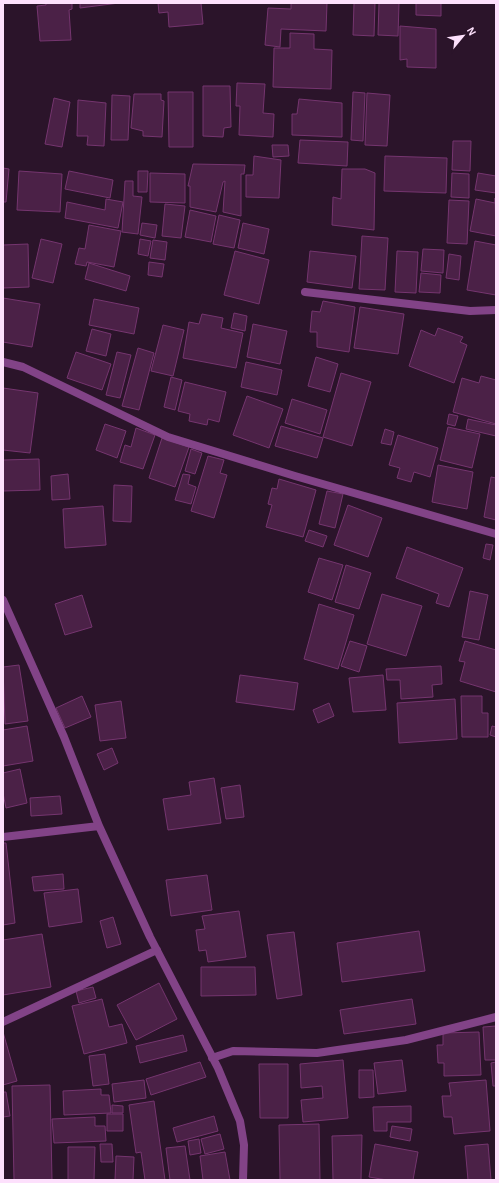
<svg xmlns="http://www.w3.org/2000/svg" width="499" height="1183" font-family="'Alegreya Sans',sans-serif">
<rect width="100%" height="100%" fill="#2b142a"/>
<path fill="#4b2147" stroke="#75356f" d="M46,3h26v6l-3,1 2,30 -31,1 -3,-35 9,-1z
M80,3h39l-39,5z
M158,3h43l2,21 -34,3 -1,-15 -9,1z
M291,3h36l-1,28 -45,-2 -1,18 -15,-2 3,-37 23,1z
M354,3h21l-1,33 -21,-1z
M379,3h20l-1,33 -20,-1z
M416,3h25v13l-25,-1z
M400,26l36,3v39l-29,-1v-8l-7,1z
M290,33l24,1v15l18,1 -1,39 -58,-2 1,-39h16z
M237,83l28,1 -2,29 11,1 -1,23 -34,-2 1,-29h-4z
M203,86h27l1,41 -7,1 -1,9 -20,-1z
M168,92h25v55h-24z
M353,92l12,1 -2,48 -12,-1z
M367,93l23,2 -3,51 -22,-1z
M134,94h27v6l3,1 -2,36 -19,-1v-5l-12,-3z
M112,95l18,1 -2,44h-17z
M54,98l16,4 -8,45 -17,-3z
M299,99l43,4v34l-50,-2v-21h5z
M78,100l28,3 -2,43 -17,-1 1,-9h-11z
M300,140l48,2 -1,24 -49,-3z
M453,141h18l-1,30 -18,-1z
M272,145h16l1,11 -16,1z
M254,156l27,4 -2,38 -33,-1v-22h7z
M385,156l62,2 -1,35 -62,-2z
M193,164l52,1 -1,9h-3v42l-18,-4 2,-31 -2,1 -7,30 -26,-5v-21h-2z
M3,168l6,1 -3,33h-3z
M342,169h23l10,4 -1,57 -42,-5 1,-28 8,2z
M19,171l43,3 -2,38 -43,-2z
M69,171l44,9 -3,18 -45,-9z
M138,171h10l-1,21h-9z
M150,173l35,1v29l-35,-1z
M452,173l17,1v24l-18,-1z
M478,173l18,3v17l-21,-3z
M125,181h8v15l9,1 -4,37 -16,-2z
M495,198l1,38 -26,-5 6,-32 19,4z
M106,199l17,3 -5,26 -53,-10 2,-16 38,8z
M449,200l20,1 -2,43 -20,-1z
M165,204l20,2 -4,32 -19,-2z
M190,210l26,6 -5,26 -26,-5z
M219,215l21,5 -6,28 -21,-4z
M142,223l15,2 -2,13 -15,-3z
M243,223l26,6 -5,25 -26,-6z
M89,225l32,6 -7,36 -27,-5 -1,4 -11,-2 4,-16 6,1z
M362,236l26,2 -3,52 -26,-1z
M41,239l21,5 -9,39 -21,-5z
M140,239l11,2 -3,15 -10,-2z
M153,240l14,2 -2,18 -15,-2z
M475,241l21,4v50l-29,-5z
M28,244l1,43 -26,1v-43z
M423,249l21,1 -1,23 -22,-2z
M235,251l34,9 -10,44 -35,-9z
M310,251l46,5 -4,32 -45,-6z
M397,251l21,1 -2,41 -21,-1z
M449,254l12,2 -2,24 -13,-2z
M149,262l15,2 -2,13 -14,-2z
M89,263l41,13 -4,15 -41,-12z
M421,273l20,2 -1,18 -21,-1z
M3,298l37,6 -8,43 -29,-5z
M94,299l45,9 -5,26 -45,-9z
M323,301l32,6 -6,45 -32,-5v-15h-7l2,-21 8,1z
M360,307l44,7 -6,40 -44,-6z
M234,313l13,3 -2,15 -14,-3z
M202,314l21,4 -2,10 22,5 -7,35 -53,-10 6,-36 10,2z
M253,324l34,7 -7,33 -33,-7z
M163,325l21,5 -11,46 -22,-5z
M438,328l25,9 -3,5 7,3 -13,38 -45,-17 12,-36 14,6z
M92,329l19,5 -5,22 -20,-5z
M138,348l16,5 -15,57 -17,-4z
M76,352l35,12 -9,26 -35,-12z
M117,352l14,3 -11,43 -14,-3z
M316,357l22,7 -8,28 -22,-6z
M246,362l36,8 -5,25 -36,-8z
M341,373l30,9 -19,64 -29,-9z
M481,376l15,4v44l-43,-12 9,-34 17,5z
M171,377l11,3 -7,30 -11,-3z
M185,382l41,10 -7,30 -11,-3 -1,6 -18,-4 1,-7 -12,-3z
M3,388l35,5 -8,60 -27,-3z
M247,396l36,13 -14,39 -36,-13z
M292,399l35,11 -7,24 -35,-11z
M449,414l9,2 -3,10 -8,-2z
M468,419l28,6v11l-30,-7z
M105,424l21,7 -9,27 -21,-8z
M281,426l42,12 -6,20 -42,-12z
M448,427l32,7 -8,34 -32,-8z
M136,428l19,7 -12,34 -23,-7 5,-17 6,2z
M385,429l9,3 -3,13 -10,-2z
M398,435l40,13 -8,29 -16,-5 -3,10 -14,-4 3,-10 -11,-3z
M162,438l27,9 -14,40 -26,-9z
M191,449l11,4 -7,21 -10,-3z
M208,456l16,4 -4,13 7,2 -13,43 -23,-7z
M39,459l1,31 -37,1v-31z
M438,465l35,7 -6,37 -35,-7z
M68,474l2,25 -18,1 -1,-24z
M183,474l7,1 -2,9 8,3 -5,17 -16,-4z
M491,477l5,1v42l-12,-3z
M279,479l37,11 -13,47 -37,-10 6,-22 -4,-1 4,-16 5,1z
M114,485l18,1 -1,36 -18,-1z
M327,491l16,3 -8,34 -16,-4z
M348,505l34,13 -14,39 -34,-12z
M103,506l3,39 -41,3 -2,-39z
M309,530l18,6 -4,11 -18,-6z
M486,544l7,1 -3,15 -7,-2z
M407,547l56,21 -14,39 -13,-4 3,-9 -43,-16z
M319,558l24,7 -11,35 -24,-8z
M346,565l25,8 -12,36 -24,-7z
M470,591l18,4 -9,45 -17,-3z
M382,594l40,12 -16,50 -39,-12z
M82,595l10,32 -27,8 -10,-31z
M319,604l35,11 -16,54 -34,-10z
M350,641l17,5 -8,26 -18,-6z
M465,641l31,9v42l-36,-11 5,-19 -6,-1z
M19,665l9,56 -23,3 -2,-57z
M441,666l1,18 -10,1 1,12 -32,2 -1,-19h-13l-1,-11z
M240,675l58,8 -4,27 -58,-8z
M383,675l3,35 -33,2 -4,-34z
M82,696l9,21 -26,11 -9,-20z
M461,696h21v17h6v24h-26z
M455,699l2,40 -58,4 -2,-40z
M121,701l5,37 -26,3 -5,-36z
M329,703l5,13 -16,7 -5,-13z
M27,726l6,35 -30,5v-36z
M492,726l4,1v10l-6,-2z
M112,748l6,15 -14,7 -7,-16z
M20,769l7,34 -21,5 -3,-15v-20z
M214,778l7,45 -53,7 -5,-31 28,-4 -2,-13z
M240,785l4,32 -18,2 -5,-31z
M60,796l2,18 -31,2 -1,-18z
M3,843h3l9,80 -12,2z
M63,874l1,15 -30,2 -2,-14z
M207,875l5,35 -41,6 -5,-36z
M78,889l4,33 -33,5 -5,-34z
M239,911l7,46 -38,5 -2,-12 -7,1 -3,-21 9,-1 -3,-13z
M113,917l8,27 -14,4 -7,-27z
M419,931l6,40 -83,11 -5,-39z
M294,932l8,63 -25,4 -10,-64z
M42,934l9,53 -48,8v-55z
M201,967h54l1,28 -55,1z
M159,983l18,36 -41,21 -19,-35z
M93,987l3,11 -17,5 -3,-12z
M102,999l7,28 13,-3 5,19 -43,11 -12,-48z
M412,999l4,25 -72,10 -4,-24z
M496,1026v34h-11l-2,-33z
M3,1032l14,49 -14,4z
M479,1032l2,43 -37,1v-13h-6l-1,-18h6v-12z
M183,1035l4,16 -47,12 -4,-17z
M105,1054l4,30 -16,2 -4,-30z
M343,1060l5,58 -45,4 -2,-22 22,-2 -1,-12 -21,2 -1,-24z
M402,1060l4,31 -28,3 -4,-31z
M200,1062l6,15 -55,18 -5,-16z
M496,1062v24h-3l-2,-23z
M259,1064h29v54h-28z
M359,1070h14l1,27 -15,1z
M144,1080l2,18 -32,4 -2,-18z
M486,1080l4,51 -36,3 -2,-17h-8l-2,-21h9l-2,-13z
M50,1085l2,95h-38l-2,-94z
M101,1089v6h8l2,18 -47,2 -1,-24z
M3,1092h3l4,24 -7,1z
M154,1101l11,79h-20l-4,-28 -5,1 -7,-48z
M112,1105l11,1v7h-11z
M411,1106v16h-24v9h-13l-1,-24z
M107,1114h16v17h-16z
M214,1116l4,15 -41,11 -4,-14z
M95,1117v9h10l1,15 -52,2 -2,-24z
M319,1124l1,56h-40l-1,-55z
M392,1126l20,3 -2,12 -20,-4z
M220,1134l4,15 -19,5 -4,-15z
M362,1135l-1,45h-28l-1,-44z
M199,1139l2,14 -11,2 -2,-14z
M100,1144h12l1,18h-12z
M375,1144l43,8 -5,28h-26l-18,-3z
M488,1144l3,36h-23l-3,-34z
M185,1146l5,34h-20l-4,-32z
M68,1147h27l-1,33h-26z
M225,1152l5,28h-27l-3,-24z
M116,1156l18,1 -1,23h-18z"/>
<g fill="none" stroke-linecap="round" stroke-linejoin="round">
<path stroke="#824387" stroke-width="8" d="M305,292l165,19 26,-1
M3,362l20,5 145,70 127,39 201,58
M3,600l61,137 35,89 51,111 68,131 22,53 4,24 -1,35
M3,837l96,-11
M3,1022l154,-72
M212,1058l21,-7 84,2 89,-13 90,-23"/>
</g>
<rect width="499" height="1183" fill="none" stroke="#fde0fc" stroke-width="8"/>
<g transform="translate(463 36) rotate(61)" stroke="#2b142a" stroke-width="3" paint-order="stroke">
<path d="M0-3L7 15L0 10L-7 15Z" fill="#fde0fc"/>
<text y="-6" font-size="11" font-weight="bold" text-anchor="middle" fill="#fde0fc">N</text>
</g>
</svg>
